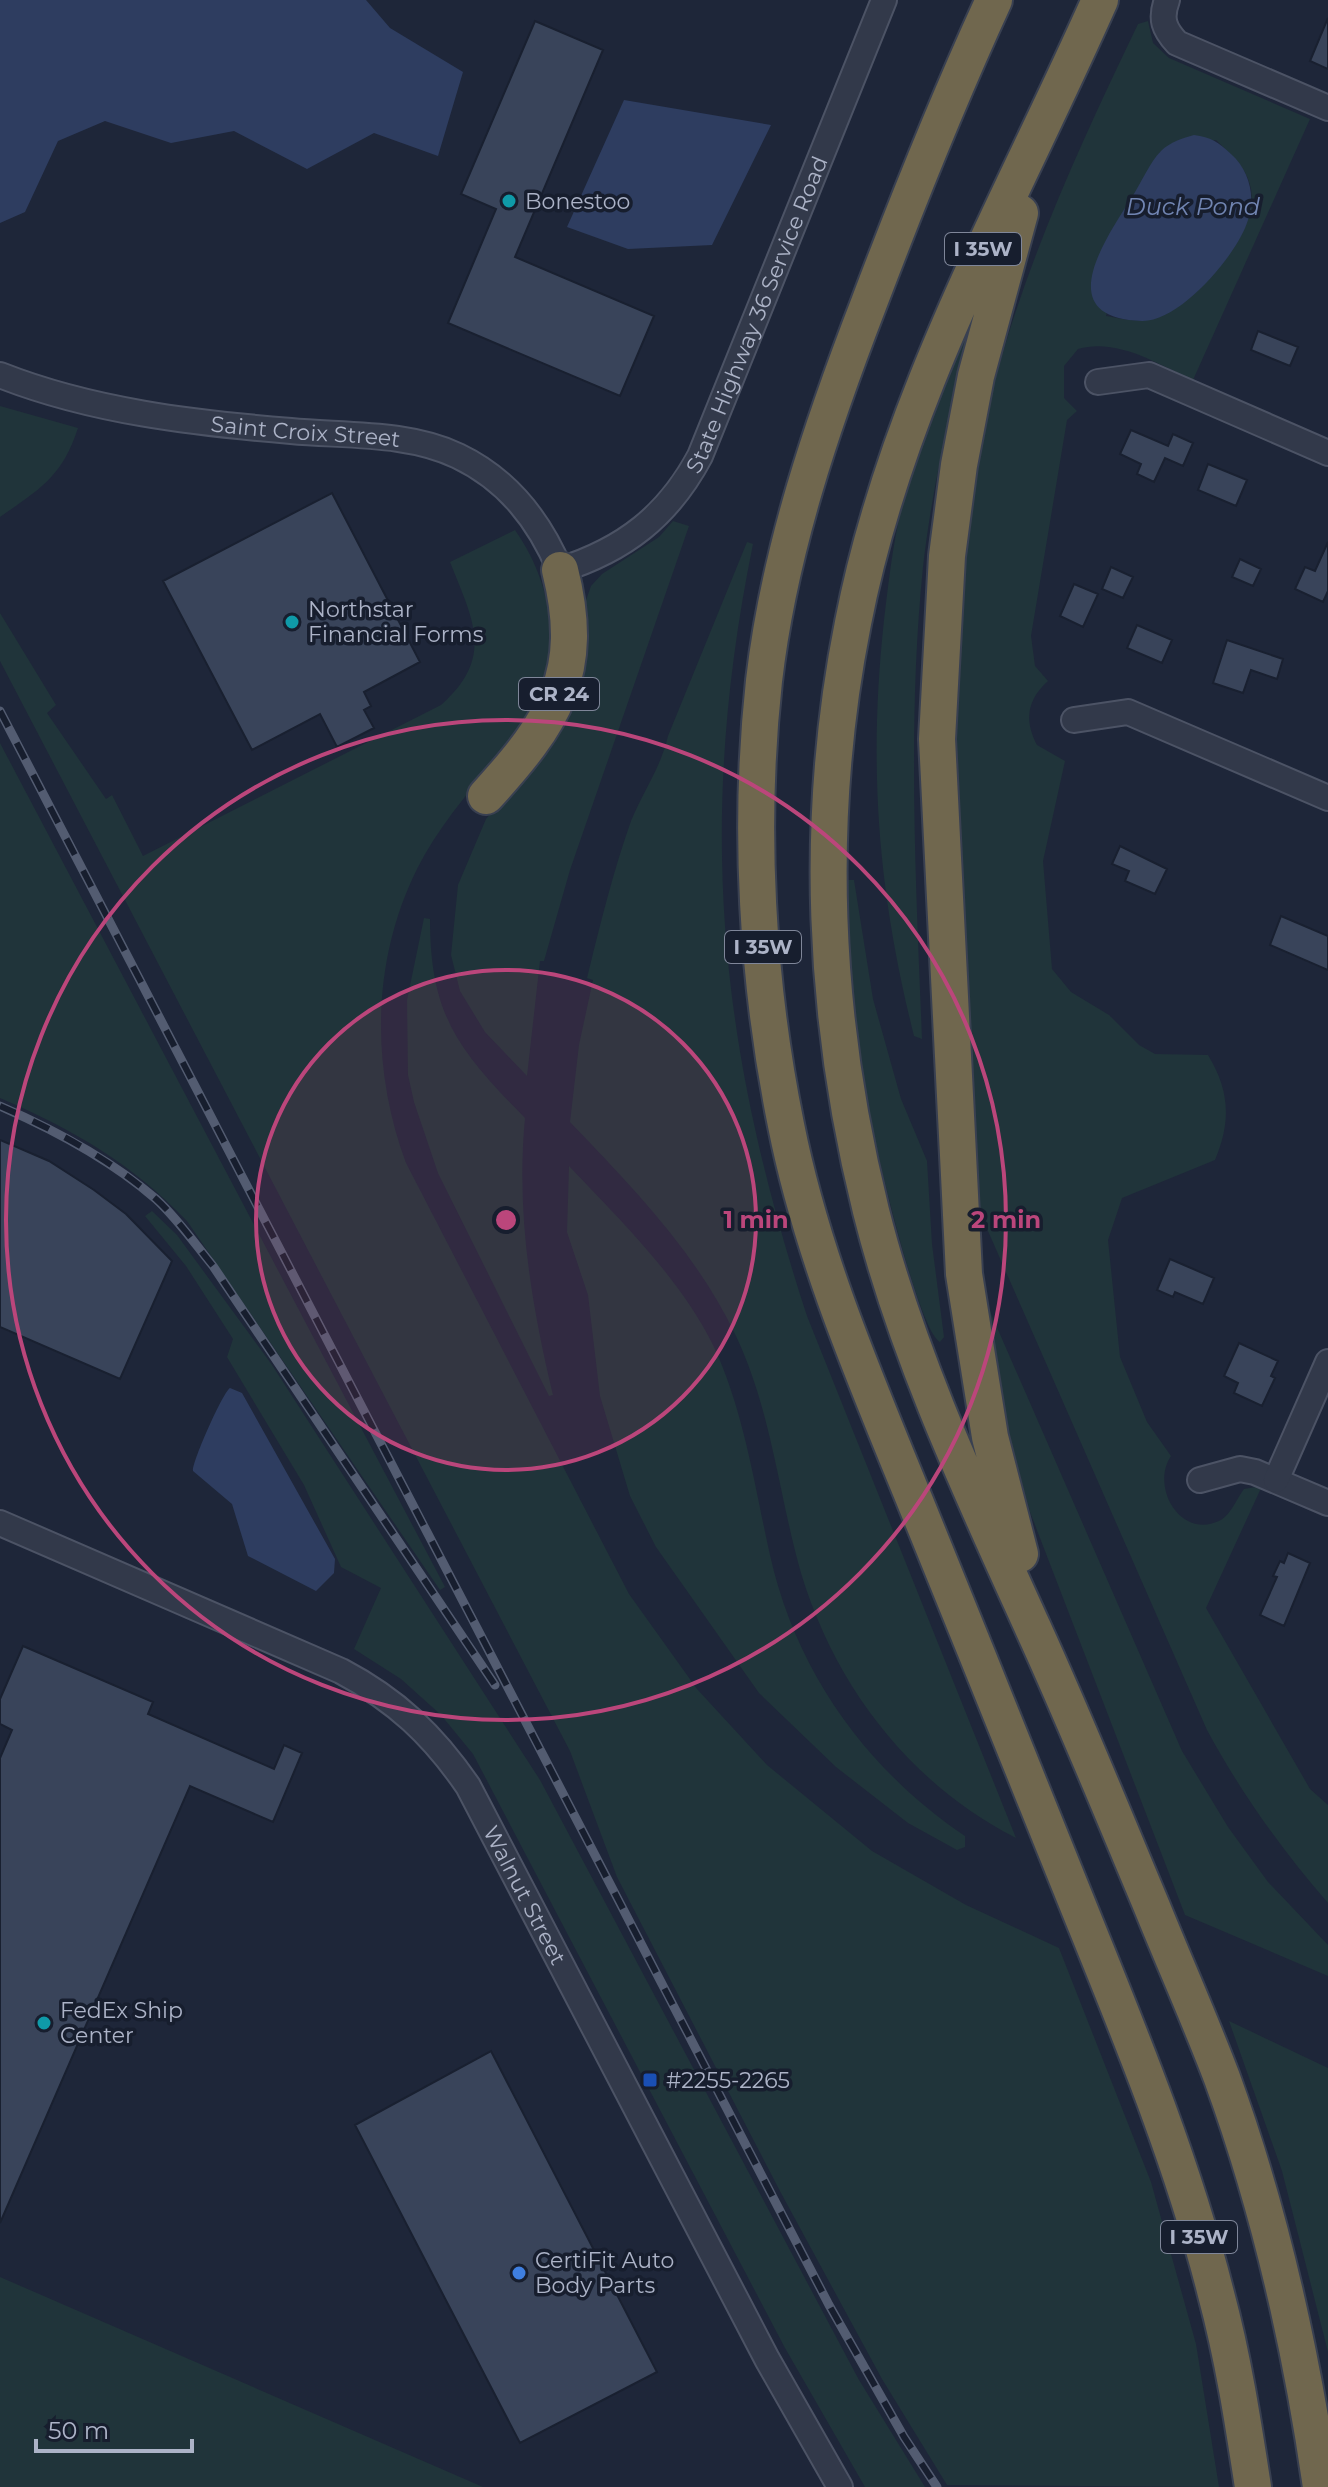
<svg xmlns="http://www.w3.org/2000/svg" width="1328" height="2487" font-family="Montserrat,sans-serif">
<rect width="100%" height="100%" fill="#1e2639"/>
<path fill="#20343a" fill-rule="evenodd" d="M1148,21l5,22 16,15 141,61 -117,261c-36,-16 -75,-42 -115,-31l-14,17v32l13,13 -10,9 -36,216 4,30 13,15c-21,19 -24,39 -11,64l28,16 -22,100 9,108 19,23 38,23 30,30 16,9 53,1c22,36 23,67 7,105l-93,38 -14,42 12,117 27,65 24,34c-21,31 10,85 50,64 10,-6 16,-22 23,-31l18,-3 -56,122 104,181 18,16v98c-46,-53 -87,-110 -121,-173l-237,-540 -16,-498c3,-76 9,-154 23,-230 27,-154 94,-298 161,-438zM1216,140c15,15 31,27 35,49 8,49 -59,116 -102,130 -11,4 -31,-1 -43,-3l41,-142 13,-22z
M975,305l3,2c-24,86 -45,172 -55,260 -16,157 -7,316 -1,472l-8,-3c-36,-144 -46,-268 -30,-416 5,-42 10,-86 21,-126 17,-65 45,-127 70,-189z
M0,406l78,22c-16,49 -38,61 -78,89z
M673,521l16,5 -119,344 -26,91h-4l-13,115 -42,-44 -25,-41 -9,-36 7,-70 28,-66 70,-83 29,-102v-31l6,-17 11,-12 57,-37z
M515,530c38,54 48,123 18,183 -7,14 -21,26 -31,38 -30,38 -63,74 -85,118 -46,93 -46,199 -11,294l223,431 68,95 70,76 105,86 94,54 93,43 92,234 45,162 23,143 -272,-2 -65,-106 -101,-186 -164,-316 -47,-126 -570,-1090v-48l56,92 -9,8 59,86 6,-4 31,61 298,-151c54,-48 32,-85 9,-143z
M747,542l6,2c-57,280 -34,503 54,772l209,522c-106,-54 -181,-152 -215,-265 -23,-81 -29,-160 -65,-237 -40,-84 -103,-148 -166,-214l9,-77 14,-65 -6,-2c13,-53 26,-106 44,-157 12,-29 30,-54 37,-85z
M0,743l445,844 -5,3 -253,-369c-56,-58 -113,-91 -187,-123z
M846,880h8l19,119 28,100 26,62 5,83 12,93 -4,5c-25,-13 -78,-252 -83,-291 -7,-57 -9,-114 -11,-171z
M424,918l6,1c0,97 29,132 95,199 -9,95 6,185 28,277l-4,1 -111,-223 -24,-71 -6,-27 -1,-75z
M569,1166c53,56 110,111 144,179 31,65 42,143 57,210 26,117 97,215 195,281v11l-8,3 -49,-27 -72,-56 -77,-74 -103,-146 -26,-51 -30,-100 -12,-101 -21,-63z
M152,1211l25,24 95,130 268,415 319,600 66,107h-60l-80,-139 -312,-594 -32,-39 -40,-36 -47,-30 27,-61 -40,-21 -37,-82 -77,-128 6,-18 -47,-73 -41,-50z
M989,1309l193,442 46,76 40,55 60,63v31l-143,-61 -155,-403 -26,-95 -21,-105z
M1229,2021l99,47v284l-46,-181z
M0,2277l483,210h-483z"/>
<path fill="#2e3d60" d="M0,0h366l24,28 73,44 -25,84 -64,-23 -67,36 -73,-38 -63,12 -66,-22 -47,20 -33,71 -25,11z
M624,100l147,25 -59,120 -84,4 -61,-22z
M1194,135c17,2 24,7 37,19 18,16 25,42 17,66 -10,34 -68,102 -106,101 -92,-3 -37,-81 -10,-124 9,-14 18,-35 29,-46 9,-9 22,-13 33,-16z
M230,1388l12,5 93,166 -1,14 -18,18 -68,-35 -16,-52 -39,-33c-1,-9 30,-79 37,-83z"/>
<path fill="#39445a" stroke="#192030" stroke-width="2" d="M1328,18v51l-18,-8z
M535,21l68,29 -88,207 139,59 -34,80 -172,-73 48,-114 -35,-15z
M1258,331l40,16 -8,19 -39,-16z
M1131,430l37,16 5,-12 20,9 -10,23 -18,-8 -11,24 -17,-8 4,-10 -21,-10z
M1208,464l39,16 -11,26 -38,-16z
M332,493l88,169 -56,30 7,14 -7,4 10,18 -37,19 -17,-33 -68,36 -89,-169z
M1328,542v49l-5,11 -28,-13 10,-22 10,4z
M1240,559l21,10 -8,17 -21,-9z
M1111,567l22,10 -10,21 -21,-9z
M1074,584l24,10 -15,33 -23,-11z
M1137,625l35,15 -10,23 -35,-15z
M1227,640l56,19 -6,20 -26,-9 -8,23 -30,-10z
M1120,846l47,23 -12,25 -30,-13 4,-10 -17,-7z
M1281,916l47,20v34l-58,-25z
M0,1140l49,21 45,29 32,24 46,47 -52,118 -120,-52z
M1170,1259l44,19 -11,26 -28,-12 -2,5 -16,-7z
M1239,1343l39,18 -7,15 4,2 -13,28 -28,-13 4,-10 -14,-7z
M1288,1553l22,10 -26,63 -24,-11 17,-38 -4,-1 7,-15 4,2z
M23,1646l130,56 -5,12 126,55 10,-24 18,8 -29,69 -83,-36 -190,437v-465l12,-28 -12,-6v-25z
M491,2051l166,321 -137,71 -165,-318z"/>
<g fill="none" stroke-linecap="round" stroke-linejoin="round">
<defs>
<g id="minor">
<path d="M1167,0c-7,19 -3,29 10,43l151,65"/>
<path id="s1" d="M0,375c91,36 193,48 291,56 53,5 118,1 167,25 50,24 81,64 102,114 64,-20 108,-54 140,-114l184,-456"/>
<path d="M1098,382l51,-7 179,78"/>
<path d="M1074,720l54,-8 200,86"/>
<path d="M1200,1480l40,-11 15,3 73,31"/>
<path d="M1276,1480l52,-118"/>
<path id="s2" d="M0,1523l341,148c55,29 92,64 127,115l299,573 73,128"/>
</g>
<path id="highway" d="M994,0c-46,100 -86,200 -125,303 -47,122 -90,248 -105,378 -16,146 -7,301 22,444 27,137 85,267 137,396 54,134 109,268 162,402 49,121 99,244 131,371 17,63 27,128 37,193
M1100,0c-91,205 -204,400 -247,623 -39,195 -30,395 18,588 36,144 101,282 162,417 42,92 80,186 119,279 23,57 48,113 70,171 48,132 79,270 99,409
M1020,213l-44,163 -17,89 -12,91 -10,183 27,535 26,163 30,117
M486,796c68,-75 100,-122 74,-226"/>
</defs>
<use href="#minor" stroke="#4c5365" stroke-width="28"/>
<use href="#highway" stroke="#394051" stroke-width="40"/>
<use href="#minor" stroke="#32394a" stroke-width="24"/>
<use href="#highway" stroke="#70674e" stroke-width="36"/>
<defs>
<path id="rail" d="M0,711l829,1594 75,132 33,50
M0,1106c55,24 110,53 156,93 21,19 39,45 57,67l282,419"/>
</defs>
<use href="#rail" stroke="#535c71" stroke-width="9"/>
<use href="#rail" stroke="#171e2e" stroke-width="6" stroke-dasharray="18" stroke-linecap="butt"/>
</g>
<circle cx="506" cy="1220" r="250" fill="#bb467b" fill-opacity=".12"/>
<g fill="none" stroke="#bb467b" stroke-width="4">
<circle cx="506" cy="1220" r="250"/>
<circle cx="506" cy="1220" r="500"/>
</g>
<g fill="#0f9aa8" stroke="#171e2e" stroke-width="3">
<circle cx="509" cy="201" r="8"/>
<circle cx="292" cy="622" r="8"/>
<circle cx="44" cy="2023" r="8"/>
</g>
<rect fill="#1a4fb4" stroke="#171e2e" stroke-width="3" x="642" y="2072" width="16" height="16" rx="4"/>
<circle fill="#3f7fe0" stroke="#171e2e" stroke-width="3" cx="519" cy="2273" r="8"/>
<g text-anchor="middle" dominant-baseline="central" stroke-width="7" stroke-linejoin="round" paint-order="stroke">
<g fill="#171e2e" stroke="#7f8699" stroke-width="2">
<rect x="945" y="233" width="76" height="32" rx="6"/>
<rect x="519" y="678" width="80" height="32" rx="6"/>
<rect x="725" y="931" width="76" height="32" rx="6"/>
<rect x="1161" y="2221" width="76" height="32" rx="6"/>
</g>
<g font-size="20" font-weight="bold" fill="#acb3c7">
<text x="983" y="249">I 35W</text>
<text x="559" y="694">CR 24</text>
<text x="763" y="947">I 35W</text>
<text x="1199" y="2237">I 35W</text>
</g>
<g font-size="22" fill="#acb3c7" stroke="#171e2e" text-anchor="start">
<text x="525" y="201">Bonestoo</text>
<text x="308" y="609">Northstar<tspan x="308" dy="25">Financial Forms</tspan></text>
<text x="60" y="2010">FedEx Ship<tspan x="60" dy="25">Center</tspan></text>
<text x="666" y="2080">#2255-2265</text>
<text x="535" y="2260">CertiFit Auto<tspan x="535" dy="25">Body Parts</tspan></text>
</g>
<g font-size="22" fill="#acb3c7" stroke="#171e2e">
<text stroke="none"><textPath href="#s1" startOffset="962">State Highway 36 Service Road</textPath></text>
<text stroke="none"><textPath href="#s1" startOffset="312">Saint Croix Street</textPath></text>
<text stroke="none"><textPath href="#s2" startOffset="668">Walnut Street</textPath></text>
</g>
<g font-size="24" font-style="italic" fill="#7185b2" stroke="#171e2e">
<text x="1193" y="206">Duck Pond</text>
</g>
</g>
<circle cx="506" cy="1220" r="12" fill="#bb467b" stroke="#171e2e" stroke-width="4"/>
<g font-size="24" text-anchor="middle" font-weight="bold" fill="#bb467b" stroke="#171e2e" stroke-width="7" stroke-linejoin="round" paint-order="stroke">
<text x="756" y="1228">1 min</text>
<text x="1006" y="1228">2 min</text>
</g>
<path d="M36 2439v12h156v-12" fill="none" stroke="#acb3c7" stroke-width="4"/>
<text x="48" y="2439" font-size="24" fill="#acb3c7" stroke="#171e2e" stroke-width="6" paint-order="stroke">50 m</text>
</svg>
